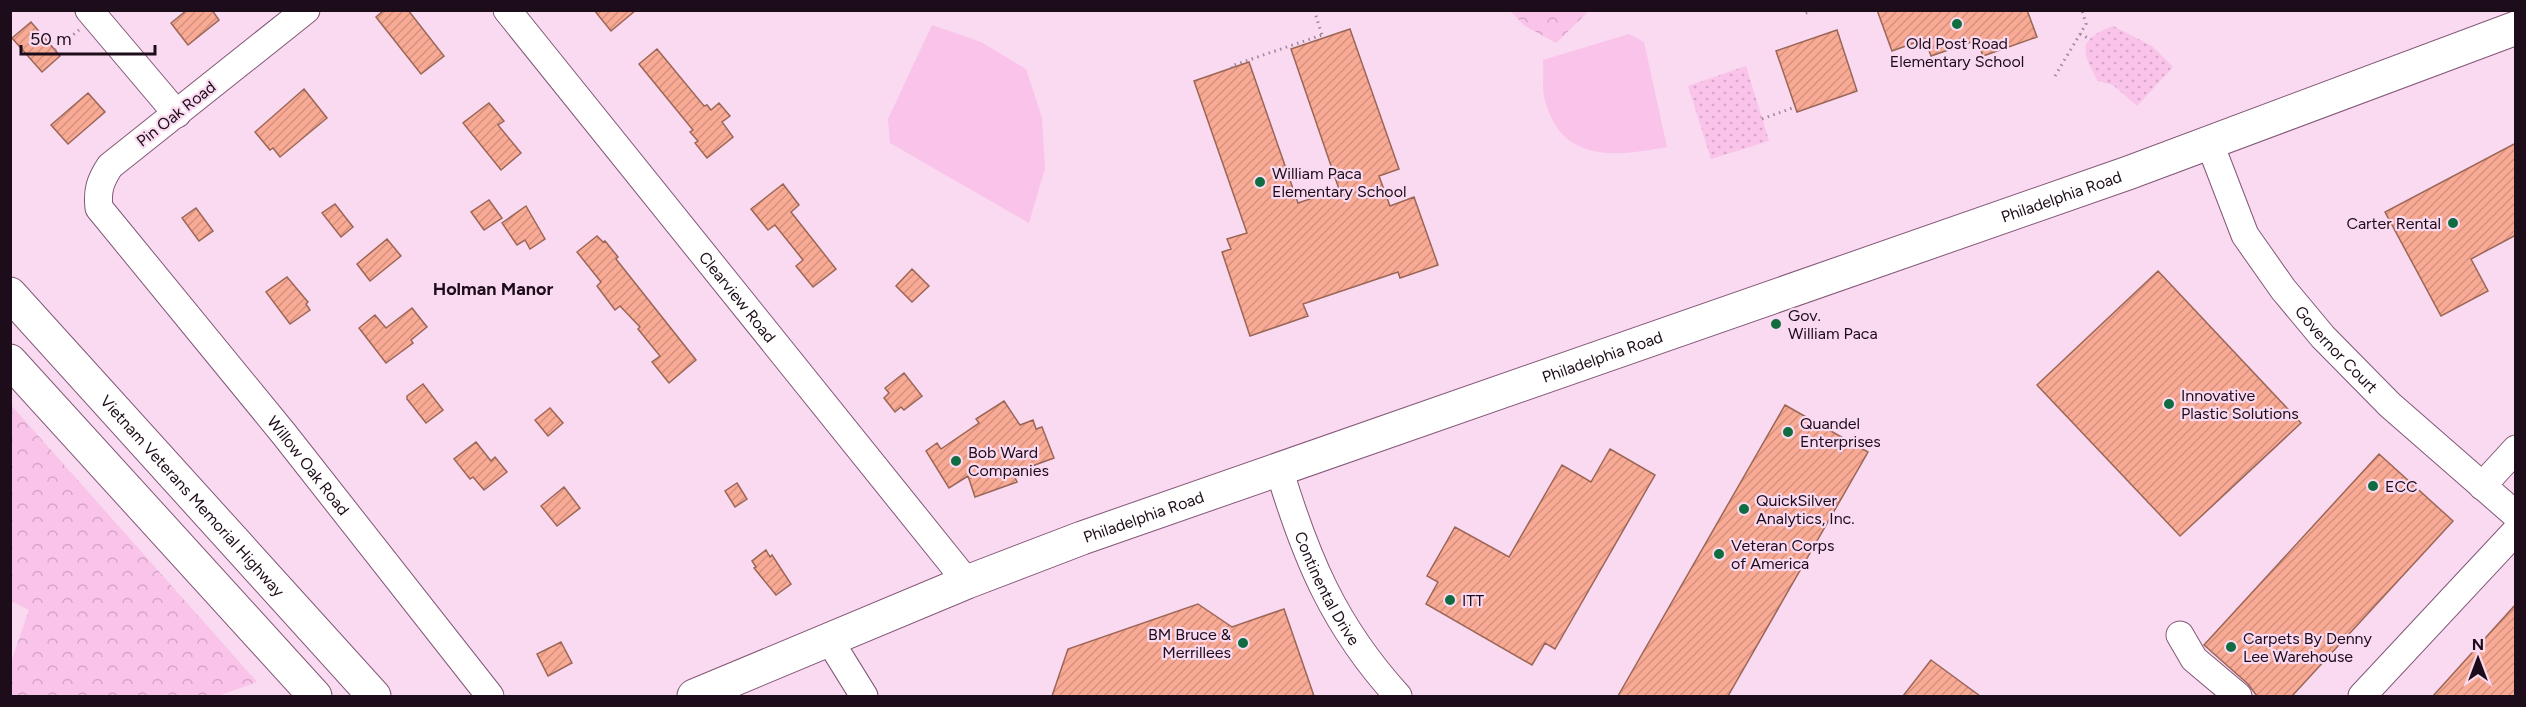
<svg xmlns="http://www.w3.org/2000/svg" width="2526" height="707" font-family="Figtree,sans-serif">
<defs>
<pattern id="forest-crowns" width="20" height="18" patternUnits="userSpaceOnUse" patternTransform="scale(1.5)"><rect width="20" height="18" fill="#f9c3ea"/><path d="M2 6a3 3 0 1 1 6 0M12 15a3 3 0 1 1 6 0" fill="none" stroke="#d5a6c8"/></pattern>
<pattern id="park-dots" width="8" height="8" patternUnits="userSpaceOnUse" patternTransform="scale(1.5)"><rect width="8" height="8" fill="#f9c3ea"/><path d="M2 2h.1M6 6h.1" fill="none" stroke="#d5a6c8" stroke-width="1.8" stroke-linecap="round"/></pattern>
<pattern id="building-hatch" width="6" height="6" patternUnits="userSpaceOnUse" patternTransform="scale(1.5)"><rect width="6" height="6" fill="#f9aa94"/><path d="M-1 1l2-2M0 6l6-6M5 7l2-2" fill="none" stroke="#d5917f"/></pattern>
</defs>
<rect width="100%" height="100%" fill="#f9daf0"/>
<path fill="#f9c3ea" d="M932,25l49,17 45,27 16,49 3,50 -16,55 -139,-80 -2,-24z
M1629,34l15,8 23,105c-54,10 -107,16 -123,-50 -2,-11 0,-25 -1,-37z"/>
<path fill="url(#forest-crowns)" d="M1510,11h79l-33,32 -31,-17z
M11,405l246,277 -39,14h-207v-34l18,-52 -18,-9z"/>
<path fill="url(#park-dots)" d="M2113,26l39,20 21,21 -36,39 -24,-21 -15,-4c-17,-30 -21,-41 15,-55z
M1746,66l23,75 -58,18 -23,-73z"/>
<path fill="url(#building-hatch)" stroke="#9b6657" stroke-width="1.5" d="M187,10h25l7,10 -31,25 -17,-22z
M384,10h24l36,46 -23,18 -45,-57z
M594,10h42l-25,21z
M1877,10h150l10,27 -54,19 -6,-16 -46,16 -6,-17 -33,12z
M31,22l29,34 -18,16 -30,-34z
M1350,29l49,140 -20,7 11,30 24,-9 24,68 -38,13 -2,-6 -95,32 5,12 -58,20 -28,-84 9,-3 -4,-10 20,-6 -53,-152 55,-19 49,141 41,-14 -48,-140z
M1837,30l20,61 -60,21 -21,-61z
M657,49l47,57 3,-1 4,5 8,-7 11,13 -8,6 11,15 -26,21 -12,-15 3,-2 -8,-9 3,-2 -54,-66z
M304,89l23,29 -47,39 -7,-9 -3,2 -15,-18z
M88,93l17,19 -37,32 -17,-19z
M489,103l15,18 -6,4 23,28 -20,17 -38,-47z
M2516,143v92l-45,24 17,32 -47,25 -56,-104z
M783,184l16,21 -8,7 45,57 -23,18 -17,-21 7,-6 -28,-35 -7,5 -17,-21z
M489,200l13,18 -18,12 -13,-18z
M335,204l18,23 -12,10 -19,-24z
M526,206l19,33 -15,10 -5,-9 -8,5 -15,-22z
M196,208l17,23 -14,10 -17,-23z
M597,236l6,6 2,-1 13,16 -2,2 80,101 -27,23 -17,-21 8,-6 -22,-27 2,-2 -20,-21 -5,4 -18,-24 4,-4 -24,-30z
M387,239l14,17 -31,25 -13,-17z
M912,269l17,17 -17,16 -16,-16z
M2158,271l143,152 -121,113 -143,-151z
M287,277l21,25 -2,2 4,6 -20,14 -24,-32z
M412,308l15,19 -16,13 2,3 -27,20 -27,-35 16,-13 11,13z
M904,373l18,23 -18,14 -3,-3 -6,5 -11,-14 5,-5 -4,-5z
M423,384l20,26 -17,13 -19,-24v-3z
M1004,401l16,24 13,-5 3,9 6,-2 12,31 -41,15 4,9 -42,15 -7,-21 -19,12 -23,-37 11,-8 4,6 38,-26 -3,-4z
M1785,405l83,47 -140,244h-110z
M550,408l13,15 -15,13 -13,-16z
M476,442l15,19 4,-4 12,15 -23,18 -11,-13 -3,2 -16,-20z
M1610,449l45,26 -100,174 -10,-6 -13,22 -106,-61 12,-22 -11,-6 28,-49 54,30 53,-92 29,17z
M2379,454l74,67 -161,175h-35l-9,-12 -44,-39z
M737,483l10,16 -12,8 -10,-16z
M564,487l16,21 -23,18 -16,-20z
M766,550l4,7 2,-2 19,29 -15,11 -22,-27 2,-1 -4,-6z
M1198,604l34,23 52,-18 30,87h-262l16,-47z
M2516,604v92h-83z
M561,642l11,21 -24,13 -11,-22z
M1931,660l49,36h-77z"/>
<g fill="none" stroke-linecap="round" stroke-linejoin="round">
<defs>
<g id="minor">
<path d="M89,10l88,104"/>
<path id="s1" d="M306,10l-196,156c-10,15 -13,25 -11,42l185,226 206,262"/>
<path id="s2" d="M507,10l460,572"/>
<path id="s3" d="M2210,144l35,91 38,54 40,48 67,68 126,110"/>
<path id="s4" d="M1279,469c27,89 55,157 119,227"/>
<path d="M2482,486l34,-37"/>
<path d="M2180,635l14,24 44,37"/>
<path d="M828,638l36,58"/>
<path d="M2362,696l154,-165"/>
</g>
<g id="major">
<path id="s5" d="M694,696l273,-114 115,-44 1046,-365 388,-145"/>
</g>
<g id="highway">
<path id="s6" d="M10,294l364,402"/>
<path d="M10,361l305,335"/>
</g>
</defs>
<use href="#minor" stroke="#835777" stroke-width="29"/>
<use href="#major" stroke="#835777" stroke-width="35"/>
<use href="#highway" stroke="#835777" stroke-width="35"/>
<path stroke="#9f8698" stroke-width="3" stroke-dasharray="1.5 4.5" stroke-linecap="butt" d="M1316,10l-1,3 7,22
M1803,10l1,4 9,-4
M2080,34l10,5
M55,50l24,-20
M1232,68l-1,-2 91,-31 1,3
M2055,76l31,-52 -4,-14
M1762,119l33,-12"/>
<use href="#minor" stroke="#fff" stroke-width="27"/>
<use href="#major" stroke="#fff" stroke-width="33"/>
<use href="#highway" stroke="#fff" stroke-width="33"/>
</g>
<g fill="#0f6d41" stroke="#f9daf0" stroke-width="2">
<circle cx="1957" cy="24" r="6"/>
<circle cx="1260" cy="182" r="6"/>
<circle cx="2453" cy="223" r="6"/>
<circle cx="1776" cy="324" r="6"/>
<circle cx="2169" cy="404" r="6"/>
<circle cx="1788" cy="432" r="6"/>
<circle cx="956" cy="461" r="6"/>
<circle cx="2373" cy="486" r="6"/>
<circle cx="1744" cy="509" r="6"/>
<circle cx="1719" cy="554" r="6"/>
<circle cx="1450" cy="600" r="6"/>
<circle cx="1243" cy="643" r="6"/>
<circle cx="2231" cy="647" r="6"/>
</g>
<g text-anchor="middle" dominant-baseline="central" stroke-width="4.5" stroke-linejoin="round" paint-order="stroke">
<g font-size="16" fill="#1d0c19" stroke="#f9daf0" text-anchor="start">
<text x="1957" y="43" text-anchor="middle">Old Post Road<tspan x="1957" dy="18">Elementary School</tspan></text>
<text x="1272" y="173">William Paca<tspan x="1272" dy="18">Elementary School</tspan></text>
<text x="2441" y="223" text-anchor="end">Carter Rental</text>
<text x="1788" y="315">Gov.<tspan x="1788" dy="18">William Paca</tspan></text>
<text x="2181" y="395">Innovative<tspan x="2181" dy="18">Plastic Solutions</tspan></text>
<text x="1800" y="423">Quandel<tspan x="1800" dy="18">Enterprises</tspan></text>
<text x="968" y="452">Bob Ward<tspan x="968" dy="18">Companies</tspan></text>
<text x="2385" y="486">ECC</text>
<text x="1756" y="500">QuickSilver<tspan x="1756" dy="18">Analytics, Inc.</tspan></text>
<text x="1731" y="545">Veteran Corps<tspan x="1731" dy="18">of America</tspan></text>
<text x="1462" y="600">ITT</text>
<text x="1231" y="634" text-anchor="end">BM Bruce &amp;<tspan x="1231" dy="18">Merrillees</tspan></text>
<text x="2243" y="638">Carpets By Denny<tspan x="2243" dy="18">Lee Warehouse</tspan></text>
</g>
<g font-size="16" fill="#1d0c19" stroke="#f9daf0">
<text transform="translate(176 114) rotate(-38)">Pin Oak Road</text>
<text stroke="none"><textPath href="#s5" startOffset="1456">Philadelphia Road</textPath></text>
<text stroke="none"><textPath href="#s2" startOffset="368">Clearview Road</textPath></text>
<text stroke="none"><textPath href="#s3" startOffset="244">Governor Court</textPath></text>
<text stroke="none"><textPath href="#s5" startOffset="970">Philadelphia Road</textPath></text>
<text stroke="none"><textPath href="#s1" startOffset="627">Willow Oak Road</textPath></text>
<text stroke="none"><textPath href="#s6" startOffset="272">Vietnam Veterans Memorial Highway</textPath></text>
<text stroke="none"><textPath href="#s5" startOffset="484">Philadelphia Road</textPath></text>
<text stroke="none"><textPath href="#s4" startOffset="129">Continental Drive</textPath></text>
</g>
<g font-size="18" font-weight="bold" fill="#1d0c19" stroke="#f9daf0">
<text x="493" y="289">Holman Manor</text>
</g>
</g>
<rect width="2526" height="707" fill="none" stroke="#1d0c19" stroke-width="24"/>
<g transform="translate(2478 659)" stroke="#f9daf0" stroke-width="4.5" paint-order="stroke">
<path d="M0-4.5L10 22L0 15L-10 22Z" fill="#1d0c19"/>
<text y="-9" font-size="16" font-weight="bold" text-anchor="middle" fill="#1d0c19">N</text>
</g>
<path d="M21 45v9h134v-9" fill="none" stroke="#1d0c19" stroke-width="3"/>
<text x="30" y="45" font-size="18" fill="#1d0c19" stroke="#f9daf0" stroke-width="4.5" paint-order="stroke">50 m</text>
</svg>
